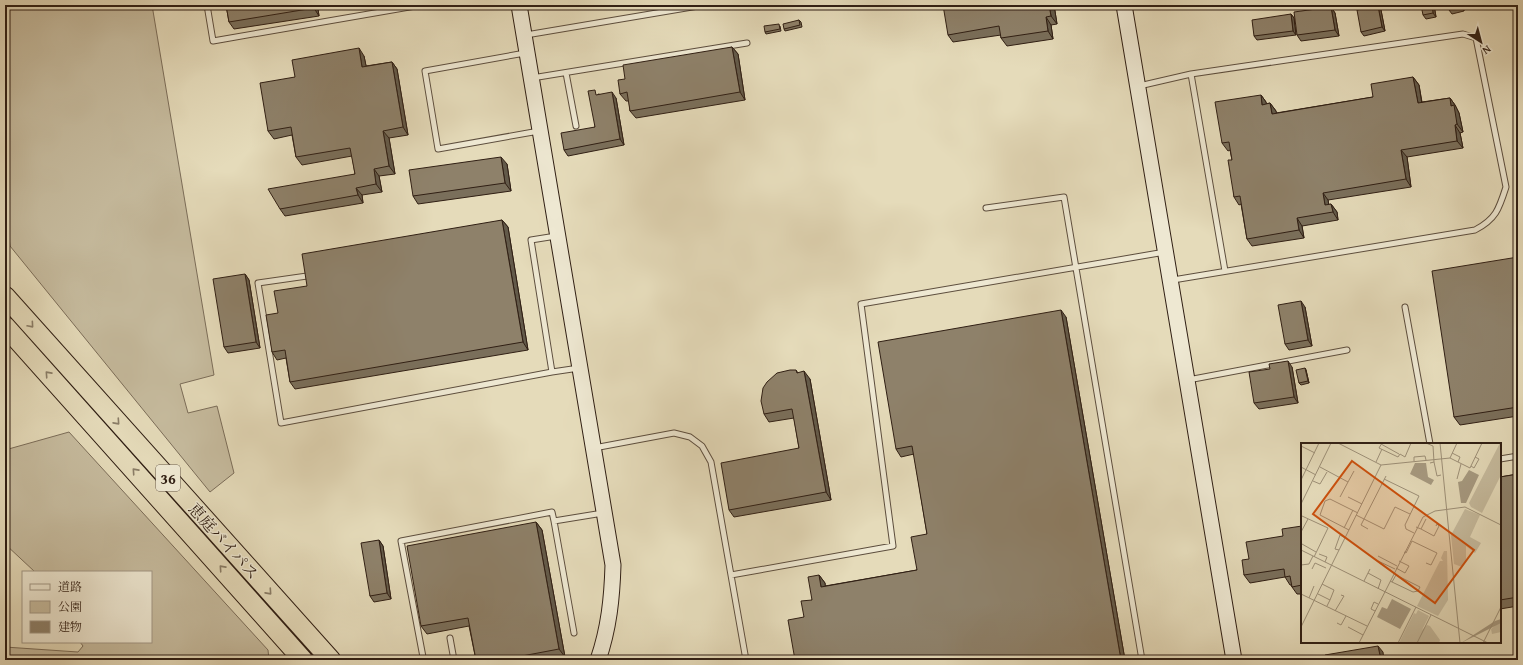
<svg xmlns="http://www.w3.org/2000/svg" width="1523" height="665" font-family="'Gentium Book Plus','Noto Serif JP',serif">
<rect width="100%" height="100%" fill="#e5dbba"/>
<filter id="stains"><feTurbulence type="fractalNoise" baseFrequency=".005" numOctaves="4"/><feColorMatrix values="0 0 0 0 .2 0 0 0 0 .09 0 0 0 0 .02 0 0 0 .5 -.17"/></filter>
<radialGradient id="worn" r=".72"><stop offset=".6" stop-color="#630" stop-opacity="0"/><stop offset="1" stop-color="#630" stop-opacity=".3"/></radialGradient>
<path fill="#c6bb9e" stroke="#7b6d59" d="M5,5h147l62,370 -34,9 8,29 29,-7 17,67 -24,19 -200,-246 -5,-41z
M69,432l199,218 1,10h-264v-13l73,5 5,-6 -3,-4h71v-70h-116l-30,-28v-94z"/>
<g fill="none" stroke-linecap="round" stroke-linejoin="round">
<defs>
<path id="lane" d="M207,5l6,36 208,-36
M526,35l178,-30
M525,53l-100,18 13,78 101,-18
M566,73l10,53
M1191,74l34,197
M532,78l215,-35
M1139,86l52,-12 272,-40 13,4 30,149c-7,22 -10,32 -31,43l-302,50
M986,208l78,-11 78,463
M556,236l-25,4 21,132 27,-4
M307,276l-49,7 23,140 271,-51
M1405,307l25,137
M1188,380l159,-30
M594,448l80,-15 16,4 12,9 9,16 35,198
M1500,459l18,-3
M731,575l162,-29 -32,-242 304,-52
M574,633l-20,-112 49,-8
M450,638l4,22
M428,660l-5,-3 -22,-116 151,-29 2,9"/>
<path id="secondary" d="M519,5l94,560c-1,33 -4,63 -15,95
M1124,5l110,655"/>
<path id="highway" d="M5,296l326,364
M5,326l298,334"/>
</defs>
<use href="#lane" stroke="#5d4e3e" stroke-width="7"/>
<use href="#secondary" stroke="#301f14" stroke-width="17"/>
<use href="#highway" stroke="#301f14" stroke-width="21"/>
<use href="#lane" stroke="#eee8d2" stroke-width="5"/>
<use href="#secondary" stroke="#eee8d2" stroke-width="15"/>
<use href="#highway" stroke="#e5dbba" stroke-width="19"/>
</g>
<path fill="#7a6f5b" stroke="#301f14" d="M226,5h119l-27,4 1,7 -85,13 -5,-7z
M1054,5l3,19 -6,1 2,14 -46,7 -6,-8v-3l-48,7 -5,-7z
M1434,5l2,12 -10,2 -3,-4z
M1448,5h15l1,6 -12,3 -3,-4z
M1378,6l3,4 4,21 -21,5 -3,-4z
M1331,7l4,6 4,23 -38,5 -4,-6z
M1291,14l3,4 2,17 -39,5 -3,-4z
M799,20l2,2 1,5 -17,4 -1,-2z
M780,26l1,5 -15,3 -1,-2z
M732,47l6,7 7,46 -109,18 -6,-7 -1,-10h-3l-6,-7 5,-15z
M364,56l2,10 26,-4 5,7 11,66 -19,3 6,36 -16,2 3,16 -20,3 1,8 -78,13 -5,-7 75,-35 -3,-18 -50,9 -6,-8 -4,-22 -18,4 -6,-8 27,-54z
M1413,77l6,8 3,17 28,-4 5,7 4,8 4,19 -3,1 3,15 -56,9 4,30 -83,13 1,5 2,-1 6,8 1,8 -36,6 2,12 -52,8 -5,-7 -6,-35 -2,1 -5,-8 -2,-37 -2,-10 -2,1 -6,-8 39,-48 5,7v2l4,-1 6,8v2l97,-16z
M598,94l18,4 8,47 -56,11 -4,-6 31,-23z
M507,164l4,27 -93,13 -5,-8z
M502,220l6,7 20,123 -233,39 -5,-7 -4,-24 -9,2 -5,-8 6,-39 29,-27z
M1518,257v159l-58,9 -6,-8z
M245,274l4,6 11,68 -32,5 -4,-6z
M1305,307l7,39 -23,4 -4,-6z
M1066,317l59,343 -321,-43 8,-17 7,-25 6,8v3l92,-16 10,-36 -13,-80 -13,3 -5,-8z
M1292,367l6,36 -39,6 -5,-6z
M1305,368l1,2 3,13 -8,2 -2,-2z
M796,370l2,3 12,6 21,121 -97,17 -5,-7 70,-62 -5,-30 -25,4 -5,-8z
M1518,474v132l-18,3v-132z
M536,522l6,8 23,127 -18,3h-71l-7,-34 -42,8 -6,-8z
M1302,526v68h-5l-5,-7 -1,-2h-1l-5,-8 -35,6 -6,-8 5,-16 34,-23z
M379,540l4,6 8,53 -17,3 -4,-6z"/>
<path fill="#635a4a" stroke="#301f14" d="M313,5h2l3,4 1,7 -5,-8z
M1049,5h5l3,19 -6,-8z
M1432,5h2l2,12 -3,-4z
M1461,5h2l1,6z
M1378,6l3,4 4,21 -3,-4z
M1331,7l4,6 4,23 -4,-6z
M1291,14l3,4 2,17 -3,-4z
M1046,17l5,8 2,14 -5,-8z
M732,47l6,7 7,46 -5,-8z
M359,48l5,8 4,19 -6,-8z
M392,62l5,7 11,66 -5,-8z
M1413,77l6,8 4,26 -5,-8z
M612,92l4,6 8,47 -4,-6z
M1261,95l5,7 2,10 -6,-7z
M1450,98l5,7 4,8 4,19 -6,-8 -6,-18z
M1270,103l6,8 2,11 -6,-8z
M1455,125l5,8 3,15 -6,-7z
M383,131l6,7 6,36 -6,-8z
M1401,150l6,7 4,30 -5,-8z
M501,157l6,7 4,27 -6,-8z
M374,169l5,7 3,16 -6,-8z
M356,188l6,7 1,8 -5,-8z
M1323,193l5,7 2,13 -5,-8z
M1331,204l6,8 1,8 -5,-8z
M1297,218l5,8 2,12 -5,-8z
M502,220l6,7 20,123 -5,-8z
M245,274l4,6 11,68 -4,-6z
M1301,301l4,6 7,39 -4,-6z
M1061,310l5,7 59,343h-4z
M1288,361l4,6 6,36 -4,-6z
M1305,368l1,2 3,13 -1,-2z
M804,371l6,8 21,121 -5,-8z
M536,522l6,8 23,127 -6,-8z
M379,540l4,6 8,53 -4,-6z
M819,575l6,8 1,11 -5,-7z
M1378,646l5,6 1,8h-3z"/>
<path fill="#8e816a" stroke="#301f14" d="M226,5h87l1,3 -85,14z
M943,5h106l2,11 -5,1 2,14 -47,7 -2,-12 -51,9z
M1421,5h11l1,8 -10,2z
M1448,5h13l1,2 -13,3z
M1378,6l4,21 -21,5 -4,-22z
M1331,7l4,23 -38,5 -3,-23z
M1291,14l2,17 -39,5 -2,-16z
M799,20l1,5 -16,4 -1,-5z
M779,24l1,5 -15,3 -1,-6z
M732,47l8,45 -110,19 -3,-19 -7,2 -2,-14 7,-1 -2,-14z
M359,48l3,19 30,-5 11,65 -20,4 6,35 -15,3 2,15 -20,4 2,7 -78,14 -12,-20 87,-15 -5,-26 -54,9 -5,-30 -23,4 -8,-48 35,-6 -3,-17z
M1413,77l5,26 32,-5 1,8 3,-1 3,19 -2,1 2,16 -56,9 5,29 -83,14 2,12 6,-1 2,8 -36,6 2,12 -52,9 -7,-43 -6,1 -6,-37h4l-3,-18 -7,1 -7,-41 46,-7 1,10 8,-2 2,11 101,-17 -2,-13z
M595,90l1,5 16,-3 8,47 -56,11 -3,-17 34,-6 -7,-36z
M501,157l4,26 -92,13 -4,-26z
M502,220l21,122 -233,40 -5,-32 -13,2 -6,-37 12,-2 -4,-22 33,-5 -5,-32z
M1518,257v152v-2l-64,10 -22,-146z
M245,274l11,68 -32,5 -11,-68z
M1301,301l7,39 -23,4 -7,-39z
M1061,310l60,350h-326l-7,-40 16,-3 -3,-16 11,-1 -4,-23 11,-2 2,12 96,-17 -6,-33 16,-3 -15,-88 -16,3 -18,-107z
M1288,361l6,36 -40,6 -5,-31 21,-3 -1,-5z
M1305,368l3,13 -9,2 -3,-13z
M790,370h6l1,3 7,-2 22,121 -97,18 -8,-47 78,-15 -7,-39 -28,5 -3,-13 2,-13 4,-6 10,-9z
M1518,474v123l-18,3v-123z
M536,522l23,127 -58,11h-25l-8,-42 -47,8 -14,-80z
M1302,526v59l-10,2 -2,-11 -5,1 -1,-8 -40,6 -2,-15 7,-1 -3,-17 37,-6 -1,-7z
M379,540l8,53 -17,3 -9,-53z
M1378,646l3,14h-55l-1,-5z"/>
<defs><path id="oneway-chevron" d="M-2-3.5L2.5 0L-2 3.5" fill="none" stroke-width="1.6" stroke-linecap="round" stroke-linejoin="round"/></defs>
<g stroke="#8a7d67">
<use href="#oneway-chevron" transform="translate(31 325) rotate(49)"/>
<use href="#oneway-chevron" transform="translate(48 374) rotate(-132)"/>
<use href="#oneway-chevron" transform="translate(117 422) rotate(48)"/>
<use href="#oneway-chevron" transform="translate(135 471) rotate(-132)"/>
<use href="#oneway-chevron" transform="translate(222 568) rotate(-132)"/>
<use href="#oneway-chevron" transform="translate(269 592) rotate(48)"/>
</g>
<g text-anchor="middle" dominant-baseline="central" stroke-width="3" stroke-linejoin="round" paint-order="stroke">
<rect fill="#eee8d2" stroke="#695b4d" stroke-width="1" x="156" y="465" width="24" height="26" rx="3"/>
<g font-size="15" font-weight="bold" fill="#301f14">
<text x="168" y="478">36</text>
</g>
<g font-size="16" fill="#301f14" stroke="#eee8d2">
<text transform="translate(224 541) rotate(48)">恵庭バイパス</text>
</g>
</g>
<g transform="translate(1301 443)">
<rect width="200" height="200" fill="#e5dbba"/>
<path d="M199,0l1,32 -19,38 -11,-6 -2,-4zM164,66l15,6 -10,22 11,6 -6,10 -9,-7v15l-4,6 -8,-3 -3,-29zM143,108h3l1,49 -10,16 -21,-10 23,-45h3l-2,-3zM117,167l11,6 -7,14 5,-5 3,1 10,14 -1,3h-40l15,-30 2,1zM200,178v11l-9,2 -1,-5z" fill="#c6bb9e"/>
<path d="M114,20h11l2,14 6,3 -3,5 -21,-11zM168,27l10,5 -13,28h-5l-3,-21 4,-1zM91,156l19,10 -11,20 -23,-12 5,-10 5,2zM200,176v4l-40,20 34,-22z" fill="#a79b82"/>
<path fill="none" stroke="#9d9078" stroke-width="1" d="M37,0l43,22 69,-7 7,-15M81,0l-3,5 19,9 2,-3 5,3 6,-14M125,0l7,3 1,16 -4,1M139,0l20,200M80,1l18,10M0,3l14,7M151,10l8,4 -2,5M149,15l20,10 12,-25M113,18v-4l11,-1 1,4M75,19l6,-13M133,19l3,14 4,-1M170,23l3,2 5,-9 -4,-2M0,24l15,8M19,24l28,15 6,-11M83,36l35,17 -14,29 1,4 8,4M156,36l4,-15M0,37l18,-37M12,38l7,3 7,-12M39,54l8,-15M47,54l14,7M0,61l30,-61M55,72l28,14 11,-22 15,7M1,73l26,12 -14,29M115,84l5,2 5,-10M43,85l9,-18M67,86l-7,-4 25,-49M120,86l13,7 5,-10 -2,-2 -1,2M48,87l-29,-15 5,-14 5,-2 28,14M0,89l7,-13M111,98l25,12 -6,12 -5,-2M1,101l14,8M0,107l187,93M38,107l-4,-1 5,-14 5,3M103,109l2,1 6,-12M18,111l8,3 -2,5M77,113l19,10M77,118l17,8M0,122l8,-1 4,-8M95,125l9,5 4,-7 -10,-5M11,126l3,-6 11,5M67,130l13,7 -3,9M63,138l6,-12M89,138l2,1 21,10 5,-1 2,-4 -24,-12 -4,7M21,141l12,6 -4,10M0,151l66,32M17,151l12,6 -3,6M8,155l5,-12M34,168l9,-15 -3,-1M74,168l-4,-2 3,-7 4,2M36,180l4,2 5,-9M0,184l80,-162M47,184l15,8M58,200l64,-126 12,-6 30,-4 36,18M97,200l18,-36M116,200l14,-28M182,200l18,-36"/>
<path fill="#cc500d" fill-opacity="0.15" stroke="#cc500d" stroke-width="2" d="M51,18l122,89 -39,53 -122,-89z"/>
<rect width="200" height="200" fill="none" stroke="#301f14" stroke-width="2"/>
</g>
<rect width="1523" height="665" fill="none" stroke="#e5dbba" stroke-width="20"/>
<rect x="6" y="6" width="1511" height="653" fill="none" stroke="#301f14" stroke-width="2"/>
<rect x="10" y="10" width="1503" height="645" fill="none" stroke="#301f14"/>
<rect x="22" y="571" width="130" height="72" fill="#eee8d2" stroke="#a29886"/>
<rect x="30" y="584" width="20" height="6" fill="#eee8d2" stroke="#a29886"/>
<text x="58" y="591" font-size="12" fill="#301f14">道路</text>
<rect x="30" y="601" width="20" height="12" fill="#c6bb9e" stroke="#a29886"/>
<text x="58" y="611" font-size="12" fill="#301f14">公園</text>
<rect x="30" y="621" width="20" height="12" fill="#8e816a" stroke="#a29886"/>
<text x="58" y="631" font-size="12" fill="#301f14">建物</text>
<g transform="translate(1481 42) rotate(144)" stroke="#eee8d2" stroke-width="3" paint-order="stroke">
<path d="M0-3L7 15L0 10L-7 15Z" fill="#301f14"/>
<text y="-6" font-size="11" font-weight="bold" text-anchor="middle" fill="#301f14">N</text>
</g>
<rect width="100%" height="100%" filter="url(#stains)"/>
<rect width="100%" height="100%" fill="url(#worn)"/>
</svg>
